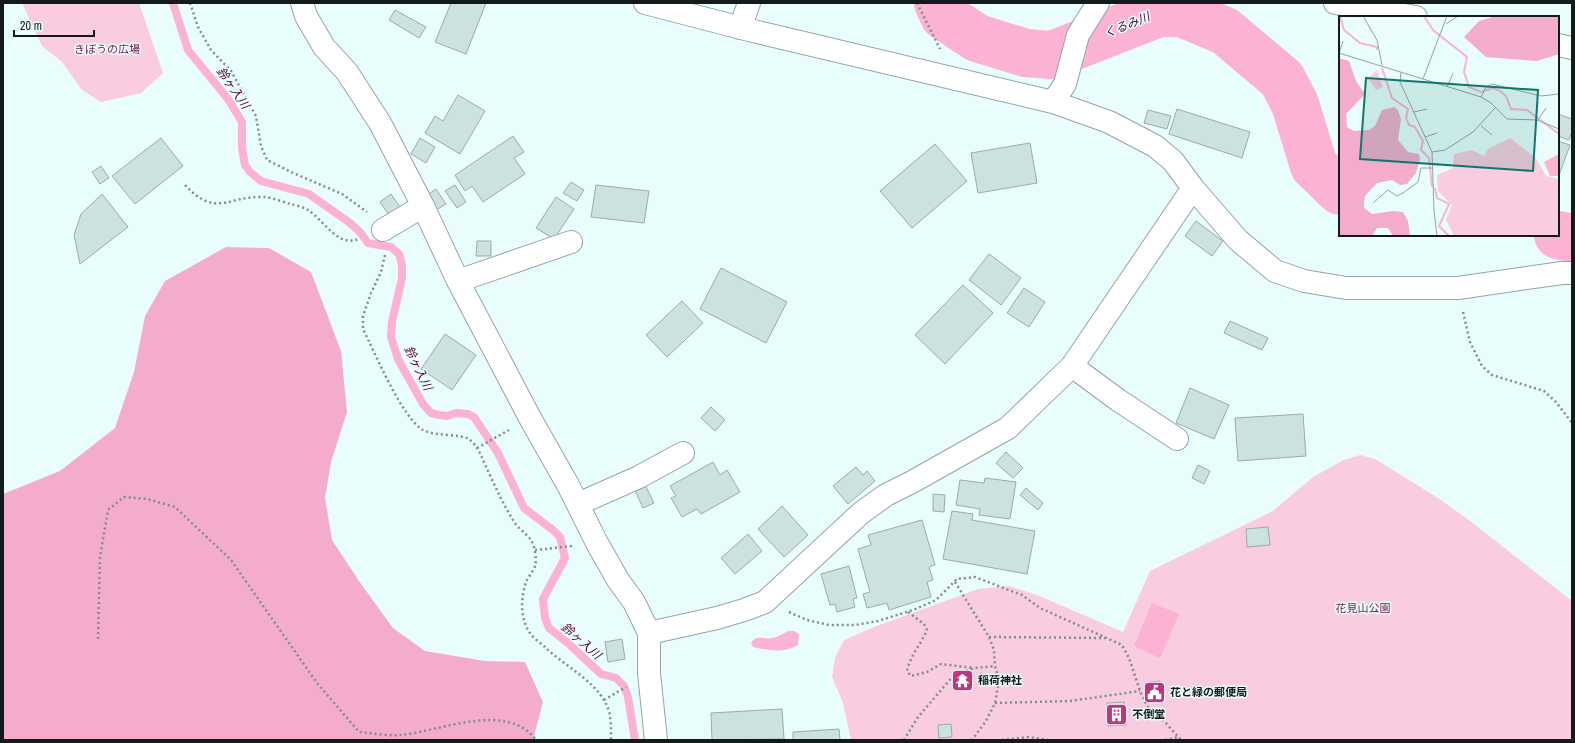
<svg xmlns="http://www.w3.org/2000/svg" width="1575" height="743" font-family="'Archivo Narrow','Noto Sans JP',sans-serif">
<rect width="100%" height="100%" fill="#eafdfd"/>
<path fill="#f9ccdf" d="M22,3h117l24,70 -22,20 -40,9 -19,-12 -20,-28 -20,-16z
M1360,455l15,4 63,39 31,22 103,81v139h-721l-8,-37 -11,-26 3,-19 9,-18 30,-13 104,-38 31,-3 28,9 86,37 27,-61 123,-60 40,-34 31,-17z"/>
<path fill="#f4accd" d="M226,247l43,1 42,24 30,79 6,61 -16,50 -6,36 7,42 27,41 34,47 32,23 60,10 40,1 18,40 -10,38h-530v-246l57,-23 55,-43 19,-56 11,-56 20,-35z"/>
<path fill="#fbb2d3" d="M1152,603l27,11 -19,44 -26,-12z
M788,631h6l5,3 -1,11c-13,8 -30,6 -45,2l-2,-4c6,-9 12,-3 21,-5 6,-1 11,-4 16,-7z"/>
<g fill="none" stroke-linecap="round" stroke-linejoin="round">
<path stroke="#fbb2d3" stroke-width="8" d="M173,3l15,47 40,49 14,23v26l3,17 5,7 11,9 48,13 41,29 10,9 8,11 23,4 8,7 3,11v13l-10,44 -1,15 7,22 25,45 8,9 8,2 8,1 9,-3 12,1 6,3 24,36 26,55 29,22 7,7 5,21 -22,41 2,19 4,10 19,15 33,31 15,4 8,8 4,11 7,43"/>
<path stroke="#fbb2d3" stroke-width="48" d="M938,3l6,13 33,22 49,15 26,2 107,-42h23l43,18 57,48 13,25 19,62 26,25
M1558,235l14,3"/>
</g>
<path fill="#cee1e1" stroke="#99abab" d="M451,3h35l-20,51 -31,-12z
M395,10l31,17 -7,11 -30,-18z
M458,95l27,16 -25,43 -35,-21 10,-17 8,5z
M1177,109l73,23 -8,26 -73,-24z
M1148,110l23,6 -4,13 -23,-6z
M1558,114l14,5v12l-3,9 -11,-4z
M513,136l11,16 -10,6 11,16 -42,28 -11,-16 -7,5 -10,-16z
M161,138l22,28 -48,38 -23,-28z
M420,138l15,9 -9,16 -15,-9z
M1558,141l12,4 -12,33z
M1030,143l7,40 -59,10 -7,-40z
M935,144l32,37 -55,47 -32,-37z
M101,166l8,12 -9,6 -8,-12z
M571,182l13,8 -7,11 -14,-8z
M455,185l11,17 -9,6 -12,-17z
M596,185l53,6 -5,32 -53,-6z
M436,189l10,15 -10,6 -10,-14z
M102,194l26,33 -48,37 -6,-29 7,-21z
M391,194l9,13 -11,8 -9,-13z
M556,197l18,12 -20,30 -18,-11z
M1196,221l27,20 -11,15 -27,-20z
M477,241h14v15h-15z
M989,254l32,24 -20,27 -32,-25z
M721,268l66,34 -21,41 -66,-34z
M963,285l30,28 -48,51 -30,-29z
M1024,288l21,14 -16,25 -22,-14z
M682,301l21,22 -36,34 -21,-22z
M1230,321l38,17 -6,12 -38,-17z
M445,334l31,21 -24,35 -31,-21z
M1190,388l39,17 -15,34 -38,-16z
M711,407l14,13 -10,11 -14,-13z
M1303,414l3,42 -68,5 -3,-43z
M1006,452l17,16 -10,10 -17,-15z
M713,462l7,13 7,-5 13,22 -39,22 -4,-5 -15,8 -11,-19 5,-2 -6,-10z
M1198,465l12,6 -6,13 -12,-6z
M856,467l7,8 4,-4 8,10 -27,23 -15,-18z
M985,478l31,4 -6,37 -31,-4 1,-6 -24,-4 4,-25 24,3z
M644,483l10,20 -11,5 -9,-20z
M1026,488l17,15 -5,7 -18,-15z
M933,494l12,1 -1,17 -11,-1z
M782,506l26,29 -24,22 -26,-28z
M952,511l21,3 -1,6 63,11 -8,43 -84,-15z
M922,520l13,45 -6,2 4,13 -6,2 4,15 -42,13 -2,-7 -20,5 -4,-14 7,-2 -12,-43 13,-4 -3,-10z
M1268,527l2,18 -23,2 -1,-18z
M748,534l14,17 -27,23 -14,-16z
M849,566l8,32 -4,1 2,8 -18,5 -2,-8 -5,1 -9,-31z
M622,639l3,20 -17,3 -3,-20z
M1160,681l2,21h-11l-1,-20z
M1124,702l2,23 -18,1 -1,-23z
M782,709l2,30 -72,1 -1,-27z
M951,724l1,13 -13,1 -1,-13z
M839,729l1,11h-47v-8z"/>
<g fill="none" stroke-linecap="round" stroke-linejoin="round">
<defs>
<path id="minor" d="M302,3l4,13 18,31 23,25 33,51 43,83 35,75 72,137 38,67 29,58 21,37 16,22 15,31v40l7,67
M645,3l104,27 304,72 56,20 46,24 18,15 20,27 45,52 37,31 29,10 42,7h112l104,-15h10
M1335,3l81,14
M740,28l9,-25
M1558,45l14,3
M1053,102l12,-18 13,-49 20,-32
M383,230l40,-24
M458,281l113,-39
M1072,366l46,34 59,39
M578,504l61,-27 44,-24
M649,633l68,-15 27,-8 21,-8 96,-89 25,-18 26,-13 96,-54 64,-62 121,-178"/>
</defs>
<use href="#minor" stroke="#93a5a4" stroke-width="24"/>
<path stroke="#808d8d" stroke-width="2.5" stroke-dasharray="2 3" stroke-linecap="butt" d="M190,3l8,24 13,23 20,21 25,45 5,30 6,14 24,12 51,22 25,18
M917,3l23,46
M185,185c32,34 43,10 79,12 6,0 20,5 26,7 6,1 13,3 18,6 15,9 31,40 52,28
M385,255l-4,17 -10,21 -8,23v13c12,24 39,89 60,101 13,7 39,3 47,10 9,7 13,21 18,31 8,17 15,33 25,49 4,8 13,13 18,20 4,6 6,20 4,26 -2,6 -7,11 -9,16 -5,15 -6,34 2,48 3,6 11,12 17,17 20,20 60,38 65,69 1,8 1,16 1,24
M1463,312l7,30 12,24 10,9 52,16 12,11 16,21
M477,448l32,-18
M535,550l37,-4
M955,582l34,55 5,13 1,16 4,14 -4,23 -9,18 -14,19
M789,612l18,8 22,5h26l23,-4 35,-11 23,-10 21,-21 18,-2 47,18 18,13 82,37 7,13 11,33 7,15 18,16 16,18
M908,612l16,12 3,6c-6,14 -17,26 -20,41l4,5 16,-4 14,-8 33,4
M989,637l116,1
M98,639l2,-82 8,-47 16,-13 23,2 28,8 56,53 86,123 42,49c13,1 27,4 40,3 41,-3 107,-35 137,5
M604,700l22,-13
M995,703l75,-2 70,-10
M904,740l14,-23 36,-42 20,-7 21,-2
M1002,740l26,-3 20,3
M1165,740l13,-3"/>
<use href="#minor" stroke="#fff" stroke-width="22"/>
</g>
<defs>
<symbol id="temple-square" viewBox="-11 -11 22 22"><rect x="-9" y="-9" width="18" height="18" rx="4" fill="#ba3880" stroke="#eafdfd"/><path d="M0-6L5-2H3V0L6.5 2.5H4V6H1.5V3h-3V6H-4V2.5H-6.5L-3 0V-2H-5Z" fill="#fff"/></symbol>
<symbol id="civic-square" viewBox="-11 -11 22 22"><rect x="-9" y="-9" width="18" height="18" rx="4" fill="#ba3880" stroke="#eafdfd"/><path d="M-.6-6.5H3V-4.5H.6V-3L4-1V1h2V6H-6V1h2V-1L-.6-3ZM-1.2 2.5V6h2.4V2.5Z" fill="#fff"/></symbol>
<symbol id="building-square" viewBox="-11 -11 22 22"><rect x="-9" y="-9" width="18" height="18" rx="4" fill="#ba3880" stroke="#eafdfd"/><path d="M-4-6H4V6H1V3H-1V6H-4ZM-2.5-4.3h1.7v1.8h-1.7ZM.8-4.3h1.7v1.8H.8ZM-2.5-1h1.7V.8h-1.7ZM.8-1h1.7V.8H.8Z" fill="#fff"/></symbol>
</defs>
<g fill-rule="evenodd">
<use href="#temple-square" x="950" y="668" width="25" height="25"/>
<use href="#civic-square" x="1142" y="680" width="25" height="25"/>
<use href="#building-square" x="1104" y="702" width="25" height="25"/>
</g>
<g text-anchor="middle" dominant-baseline="central" stroke-width="3" stroke-linejoin="round" paint-order="stroke">
<g font-size="11" fill="#6e1c4a" stroke="#eafdfd">
<text x="107" y="49">きぼうの広場</text>
<text x="1363" y="608">花見山公園</text>
</g>
<g font-size="11" font-weight="bold" fill="#131a1a" stroke="#eafdfd" text-anchor="start">
<text x="978" y="680">稲荷神社</text>
<text x="1170" y="692">花と緑の郵便局</text>
<text x="1132" y="714">不倒堂</text>
</g>
<g font-size="12" font-style="italic" fill="#570136" stroke="#eafdfd">
<text transform="translate(1127 25) rotate(-22)">くるみ川</text>
<text transform="translate(233 88) rotate(55)">鈴ヶ入川</text>
<text transform="translate(418 368) rotate(64)">鈴ヶ入川</text>
<text transform="translate(581 641) rotate(41)">鈴ヶ入川</text>
</g>
</g>
<g transform="translate(1339 16)">
<rect width="220" height="220" fill="#eafdfd"/>
<path d="M38,54l6,17 -7,3 -8,-12zM171,122l26,20 10,18 13,3v57h-105l-8,-16 6,-15 -14,-14 -1,-16 16,-7 1,-14 18,-4 12,6 4,-7z" fill="#f9ccdf"/>
<path d="M157,0h63v38l-22,7 -51,-4 -22,-20 15,-16zM0,42l10,3 7,20 9,13 -19,20 1,13 7,4 15,-1 6,-4 7,-16 12,-3 4,3 3,9 -3,21 10,12 11,2 1,5 -4,14 -9,11 -7,1 -8,-5 -15,3 -12,13 -1,7v5l8,6 21,-3 10,1 5,9 2,15h-17l-5,-8h-11l-5,8h-33z" fill="#f4accd"/>
<path d="M220,138v22h-9l-6,-14z" fill="#fbb2d3"/>
<path fill="none" stroke="#fbb2d3" stroke-width="2" d="M1,0l4,14 16,13 17,4v3M85,0l9,14 34,27 -3,15 5,15 12,5 12,-4 7,3 6,5 5,13 16,1 32,24M43,52l10,30 16,11 -2,9 3,7 6,2 8,14 -2,9 8,8 3,29M96,172l2,10 12,6 -10,22 10,10"/>
<path fill="none" stroke="#94a2a2" stroke-width="1" d="M24,0l14,24 5,25M107,8l12,-8M0,37l142,44 10,6 16,16 30,1 22,9M0,38l4,-13M62,56l-1,10 32,70 2,59 3,25M84,63l24,-63M108,71l6,-14M142,81l5,-10 6,-3 49,12 18,-2M75,96l13,-3M199,104l8,-12M142,110l11,9M86,121l12,-4M93,136l13,-2 28,-18 22,-24M34,187l15,-13 9,6 6,-3 15,-11 3,-14h12"/>
<path fill="#0f766e" fill-opacity="0.15" stroke="#0f766e" stroke-width="2" d="M27,62l172,12 -5,81 -173,-12z"/>
<rect width="220" height="220" fill="none" stroke="#131a1a" stroke-width="2"/>
</g>
<rect width="1575" height="743" fill="none" stroke="#131a1a" stroke-width="8"/>
<path d="M14 30v6h80v-6" fill="none" stroke="#131a1a" stroke-width="2"/>
<text x="20" y="30" font-size="12" fill="#131a1a" stroke="#eafdfd" stroke-width="3" paint-order="stroke">20 m</text>
</svg>
